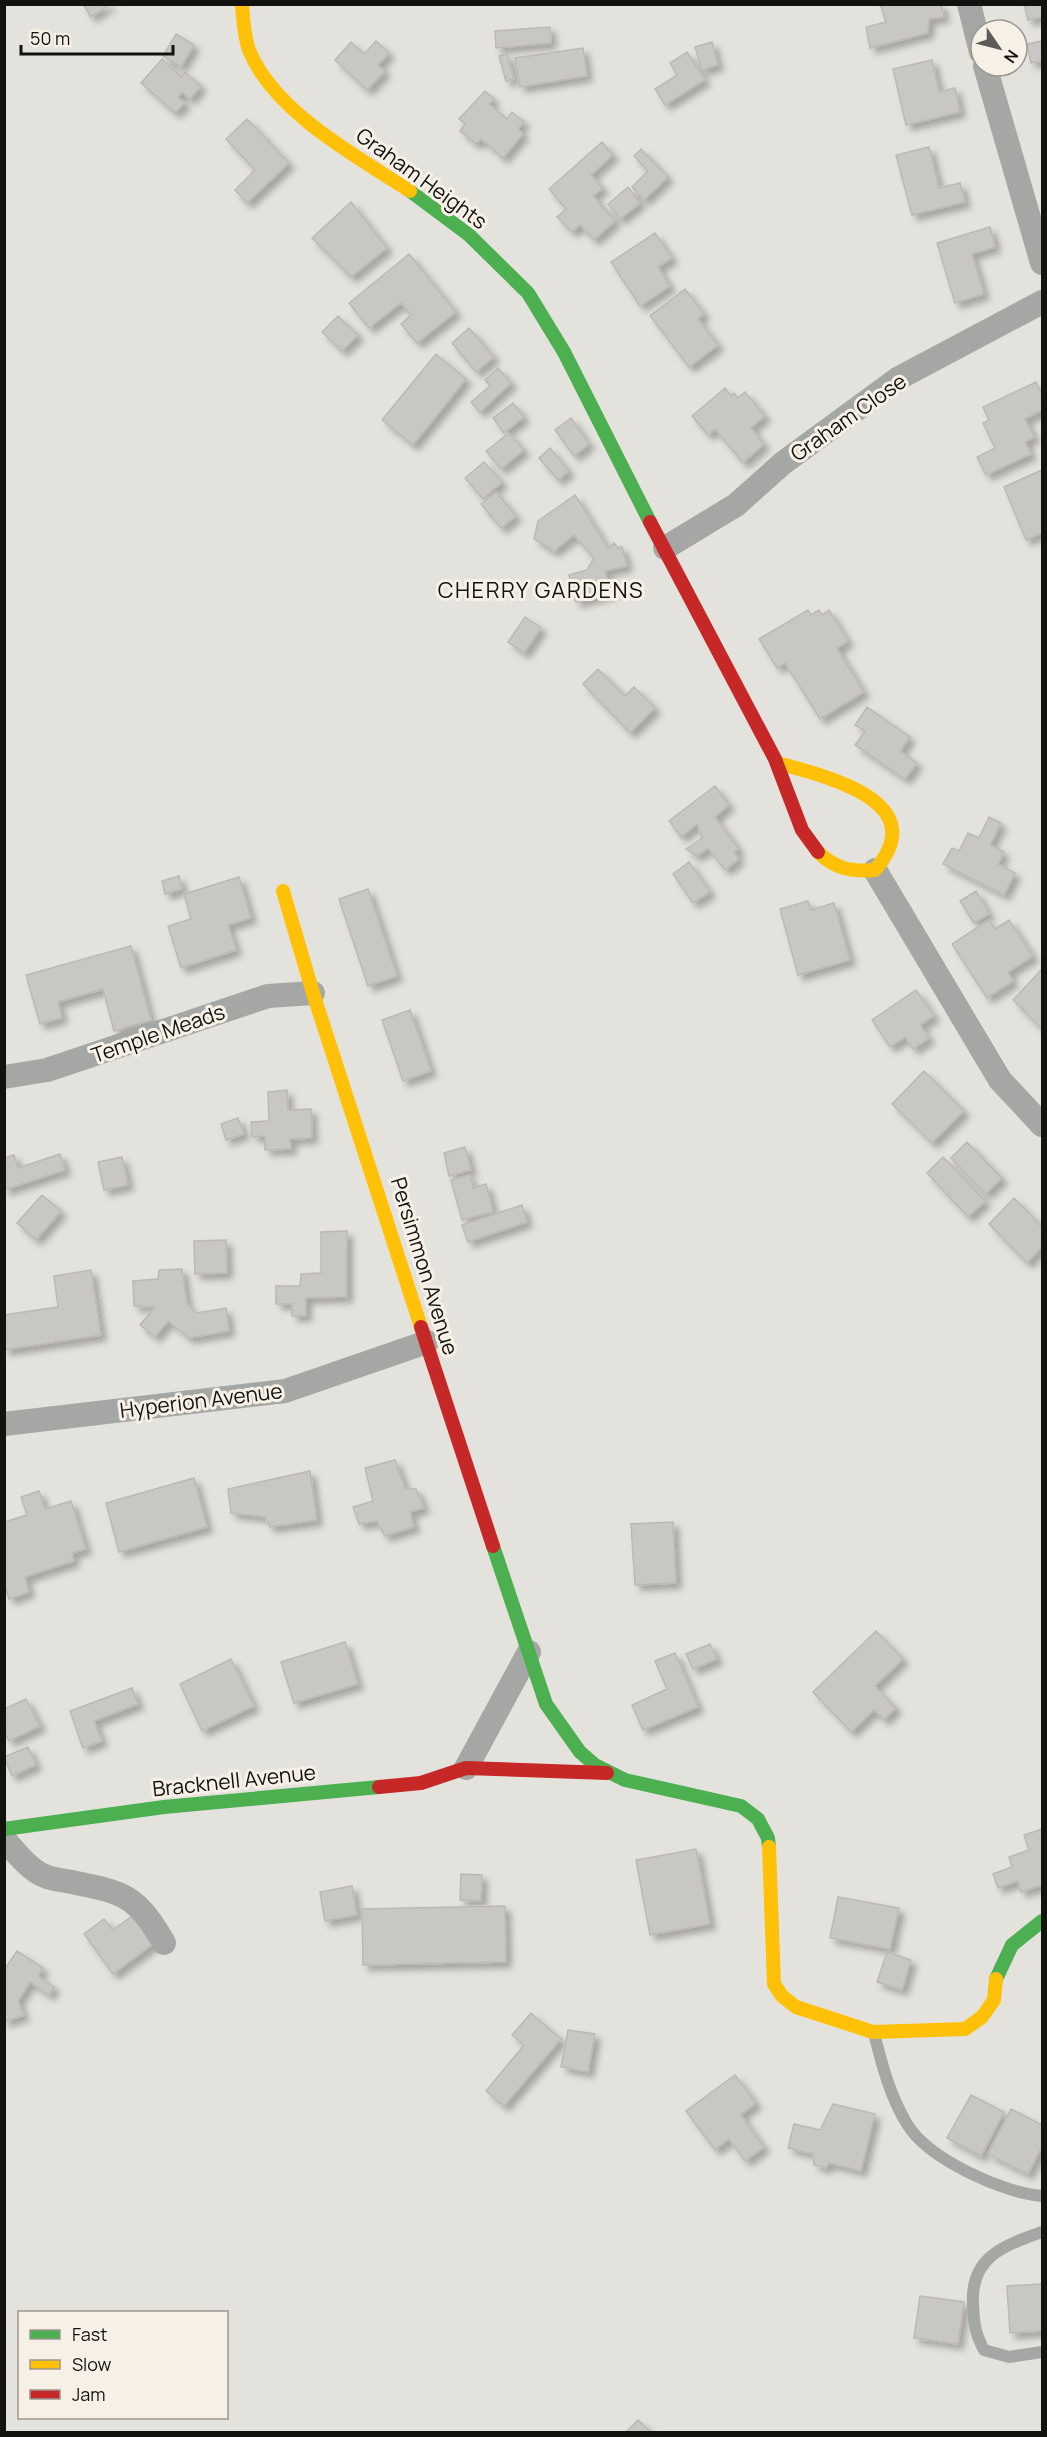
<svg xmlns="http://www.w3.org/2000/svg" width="1047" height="2437" font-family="Manrope,sans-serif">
<defs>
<filter id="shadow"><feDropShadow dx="5.5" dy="5.5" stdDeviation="3" flood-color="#0004"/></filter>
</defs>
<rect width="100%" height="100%" fill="#e4e2dc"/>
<path fill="#c9c7c3" stroke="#bcb9b5" stroke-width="1.5" filter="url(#shadow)" d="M83,4h27l-19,13z
M880,4h61l3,13 -15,2 -1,14 -58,15 -4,-21 20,-5z
M1024,4h18v13l-14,3z
M550,27l1,16 -55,5 -1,-17z
M176,34l18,11 -13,22 -18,-11z
M376,41l13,12 -11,12 7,6 -18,19 -32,-30 16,-18 13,12z
M1042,41v20l-11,2 -4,-19z
M712,42l6,23 -16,5 -7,-23z
M583,48l4,28 -67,11 -5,-29z
M687,52l18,28 -40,25 -10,-16 22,-14 -7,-12z
M507,54l7,25 -8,2 -7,-25z
M162,59l19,18 4,-5 16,14 -11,13 -8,-7 -4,5 7,6 -10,10 -34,-30z
M932,60l7,32 16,-4 5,24 -54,13 -13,-56z
M485,91l9,8 -5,5 18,15 5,-7 12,10 -6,7 5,5 -20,24 -22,-19 -5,5 -16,-13 5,-7 -6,-5z
M247,119l42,44 -42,40 -12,-13 20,-20 -29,-31z
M602,142l11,13 -22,20 12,13 -10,8 22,25 -21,19 -14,-15 -8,7 -15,-15 9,-8 -17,-20z
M929,147l10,41 21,-5 5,19 -53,13 -16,-60z
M641,149l27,28 -24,23 -12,-13 16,-16 -14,-15z
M628,187l12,16 -20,16 -12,-15z
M351,202l36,46 -36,29 -39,-39z
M990,227l5,20 -23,7 12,40 -29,9 -18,-60z
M655,233l17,25 -14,9 12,19 -30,20 -29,-44z
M409,254l47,58 -39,31 -16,-19 10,-9 -10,-12 -32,25 -20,-25z
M685,289l19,25 -6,5 20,26 -29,22 -39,-51z
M338,316l20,19 -16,16 -20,-19z
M469,328l25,29 -18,15 -24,-29z
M436,354l30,25 -53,66 -31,-25z
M498,368l13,15 -31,29 -9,-10 19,-16 -5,-6z
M1036,382l6,13v15l-17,9 9,18 -9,5 6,12 -45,21 -9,-18 18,-9 -12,-25 6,-3 -6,-13z
M725,388l6,8 3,-3 4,5 7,-6 20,24 -14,12 13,16 -21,19 -28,-34 -7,6 -16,-19z
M513,403l11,14 -20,16 -11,-15z
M571,418l18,26 -15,12 -19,-26z
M509,433l15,17 -23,19 -15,-18z
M550,448l19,23 -11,9 -19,-22z
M484,462l18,20 -19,17 -18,-21z
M1042,470v63l-16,7 -22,-53z
M496,492l20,24 -15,12 -20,-24z
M575,495l33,53 6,-5 4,5 4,-1 5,19 -22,5 6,22 -35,9 -7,-27 18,-5 7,-12 -20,-23 -20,16 -20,-12 4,-18z
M808,610l3,5 8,-5 3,5 7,-5 19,31 -11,7 27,44 -44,27 -35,-56 -8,5 -18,-29z
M525,617l16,11 -17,25 -16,-11z
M598,669l27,27 9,-9 21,21 -25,25 -47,-49z
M867,707l43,30 -10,14 17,12 -12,16 -50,-34 10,-14 -10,-6z
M715,786l14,19 -14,12 24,32 -5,3 5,7 -14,11 -17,-22 -11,8 -11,-7 16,-11 -5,-14 -16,13 -12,-16z
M989,817l12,6 -11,22 14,7 -6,12 17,9 -11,22 -61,-31 9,-16 7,3 9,-18 11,5z
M689,862l21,30 -17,11 -20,-29z
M179,876l3,13 -17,5 -3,-13z
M239,877l12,41 -23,7 8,25 -55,18 -13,-42 23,-7 -7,-25z
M368,889l29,87 -29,10 -29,-87z
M976,891l13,23 -15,9 -14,-22z
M808,901l3,9 23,-7 16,57 -52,15 -18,-66z
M989,920l6,9 14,-9 24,36 -25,16 5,9 -26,17 -35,-54z
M131,946l20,74 -37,11 -11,-42 -45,13 4,16 -22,6 -14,-49z
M1042,969v60l-29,-29z
M916,990l18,26 -14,9 9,13 -16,11 -8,-12 -15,10 -18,-27z
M410,1010l21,61 -28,10 -21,-61z
M924,1071l40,40 -32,32 -40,-39z
M287,1090l1,20 23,-1 1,29 -22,1 1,10 -26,1v-14l-13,1 -1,-15 18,-1 -1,-29z
M238,1118l6,16 -18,6 -5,-16z
M967,1142l35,36 -16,16 -35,-36z
M465,1147l6,23 -22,6 -5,-23z
M60,1154l5,16 -61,20v-32l10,-3 4,13z
M122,1157l6,28 -24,5 -6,-28z
M943,1157l42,44 -17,16 -41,-44z
M470,1175l3,13 13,-4 7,28 -31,8 -11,-40z
M42,1195l19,16 -25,29 -19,-17z
M1014,1198l28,29v20l-15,16 -38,-39z
M522,1205l5,17 -59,20 -6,-17z
M347,1231v66l-41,1v18h-14v-12h-16v-18h24l1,-12 20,-1v-41z
M226,1240l1,33 -32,1 -1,-33z
M182,1269l5,35 9,9 30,-5 3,23 -40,7 -21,-17 -13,16 -15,-12 15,-18 -21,-1 -1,-25 25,-2 1,-9z
M91,1270l10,65 -97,15v-35l54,-8 -4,-31z
M395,1460l10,28 11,1 8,19 -14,4 4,15 -29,9 -8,-15 -18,3 -6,-17 20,-6 -8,-33z
M310,1471l7,49 -47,7 -5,-10 -34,-4 -3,-24z
M194,1478l13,49 -88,25 -13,-49z
M39,1491l6,18 26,-8 15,48 -14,4 2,8 -49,16 4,15 -20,7 -5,-16v-61l23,-7 -6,-18z
M673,1522l3,61 -41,2 -4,-61z
M876,1631l27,28 -28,27 21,22 -12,12 -10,-10 -23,22 -38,-40z
M345,1642l13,42 -64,19 -13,-41z
M710,1644l7,15 -24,10 -7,-15z
M675,1653l23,54 -55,23 -11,-25 35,-16 -12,-28z
M231,1659l23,47 -52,25 -22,-47z
M132,1688l6,16 -44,17 8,20 -19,7 -13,-37z
M26,1699l14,27 -31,15 -5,-10v-22z
M28,1747l8,18 -24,11 -8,-19z
M1042,1829v56l-21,7 -3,-11 -20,7 -5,-14 19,-7 -3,-10 20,-7 -5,-15z
M696,1849l14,75 -60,11 -14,-75z
M461,1874l21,1 -1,26 -21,-1z
M352,1886l5,29 -32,6 -5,-29z
M838,1897l61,11 -9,41 -60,-11z
M505,1906l1,56 -143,3 -1,-56z
M136,1913l21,28 -44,33 -29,-40 20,-15 9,11z
M17,1951l26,17 -5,8 16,11 -5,8 -19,-13 -12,19 6,14 -20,7v-52z
M887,1952l24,8 -9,30 -25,-8z
M531,2013l30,26 -57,67 -18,-15 38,-46 -12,-10z
M568,2030l27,4 -7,38 -27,-5z
M735,2075l21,28 -15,12 23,32 -19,14 -16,-22 -14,11 -29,-39z
M971,2095l33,17 -23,44 -34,-18z
M833,2104l42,10 -14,57 -32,-8 -3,5 -12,-3 -1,-11 -25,-6 6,-24 26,6z
M1011,2109l31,16v21l-14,28 -40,-20z
M1042,2284v47l-32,2 -3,-47z
M920,2296l44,6 -6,42 -44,-6z
M638,2420l13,12h-25z"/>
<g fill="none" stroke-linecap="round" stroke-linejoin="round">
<path stroke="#a4a7a3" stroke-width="12" d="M874,2033c8,32 16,63 33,91 21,35 96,69 135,72
M1042,2232c-39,14 -72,25 -69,73 1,19 2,28 11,45l25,7 33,-5"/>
<path stroke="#a4a7a3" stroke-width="24" d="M969,4l12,48
M985,66l57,197
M665,548l71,-43 47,-42 116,-85 143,-76
M875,870l125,210 42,45
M4,1077l43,-7 221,-74 45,-3
M4,1424l281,-33 142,-49
M466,1768l63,-116
M4,1839c10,11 20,25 33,33 10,7 23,8 35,10 53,11 64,13 92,61"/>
<path stroke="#4caf50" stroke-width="14" d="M410,191l59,44 59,58 36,59 86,170
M493,1546l53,158 34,48 15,13 30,15 116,26 17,13 10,19 1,9
M4,1829l160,-22 215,-20
M996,1979l16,-34 30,-24"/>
<path stroke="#ffc107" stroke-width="14" d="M242,4c1,15 2,32 7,46 25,62 107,106 161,141
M778,763c49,14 156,38 97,107 -23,2 -40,-1 -57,-18
M283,891l30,102 108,334
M769,1847l5,137 8,12 14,11 77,25 92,-3 17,-12 12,-17 2,-21"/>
<path stroke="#c62828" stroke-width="14" d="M650,522l125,237 27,71 16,22
M421,1327l72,219
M379,1787l42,-4 45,-15 141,5"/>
</g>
<g text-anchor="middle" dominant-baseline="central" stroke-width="6" stroke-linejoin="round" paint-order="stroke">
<g font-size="21" fill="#14120f" stroke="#f6f0e6">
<text transform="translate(422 178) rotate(36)">Graham Heights</text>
<text transform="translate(848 417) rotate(-35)">Graham Close</text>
<text transform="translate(158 1033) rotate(-19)">Temple Meads</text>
<text transform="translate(425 1266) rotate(73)">Persimmon Avenue</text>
<text transform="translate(201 1400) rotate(-7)">Hyperion Avenue</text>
<text transform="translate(234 1780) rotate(-6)">Bracknell Avenue</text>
</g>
<g font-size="22" letter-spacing="1.5" fill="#14120f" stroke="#f6f0e6">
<text x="541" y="590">CHERRY GARDENS</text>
</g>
</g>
<rect width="1047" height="2437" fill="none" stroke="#14120f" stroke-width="12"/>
<rect x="18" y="2311" width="210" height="108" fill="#f6f0e6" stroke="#9c9790" stroke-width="1.5"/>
<rect x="30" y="2330" width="30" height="9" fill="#4caf50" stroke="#9c9790" stroke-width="1.5"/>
<text x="72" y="2341" font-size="18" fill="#14120f">Fast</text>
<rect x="30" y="2360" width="30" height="9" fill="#ffc107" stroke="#9c9790" stroke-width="1.5"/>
<text x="72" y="2371" font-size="18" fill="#14120f">Slow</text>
<rect x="30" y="2390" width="30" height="9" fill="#c62828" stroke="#9c9790" stroke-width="1.5"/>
<text x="72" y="2401" font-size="18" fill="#14120f">Jam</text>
<g transform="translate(999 48) rotate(125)"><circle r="28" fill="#f6f0e6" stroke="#9c9790" stroke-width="1.5"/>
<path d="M0-4.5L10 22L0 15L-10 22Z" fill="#5d5b57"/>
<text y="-9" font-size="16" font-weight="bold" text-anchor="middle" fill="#14120f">N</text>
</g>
<path d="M21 45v9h152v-9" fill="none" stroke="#14120f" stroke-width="3"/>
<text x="30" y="45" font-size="18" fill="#14120f" stroke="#f6f0e6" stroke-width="4.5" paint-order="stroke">50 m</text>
</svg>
